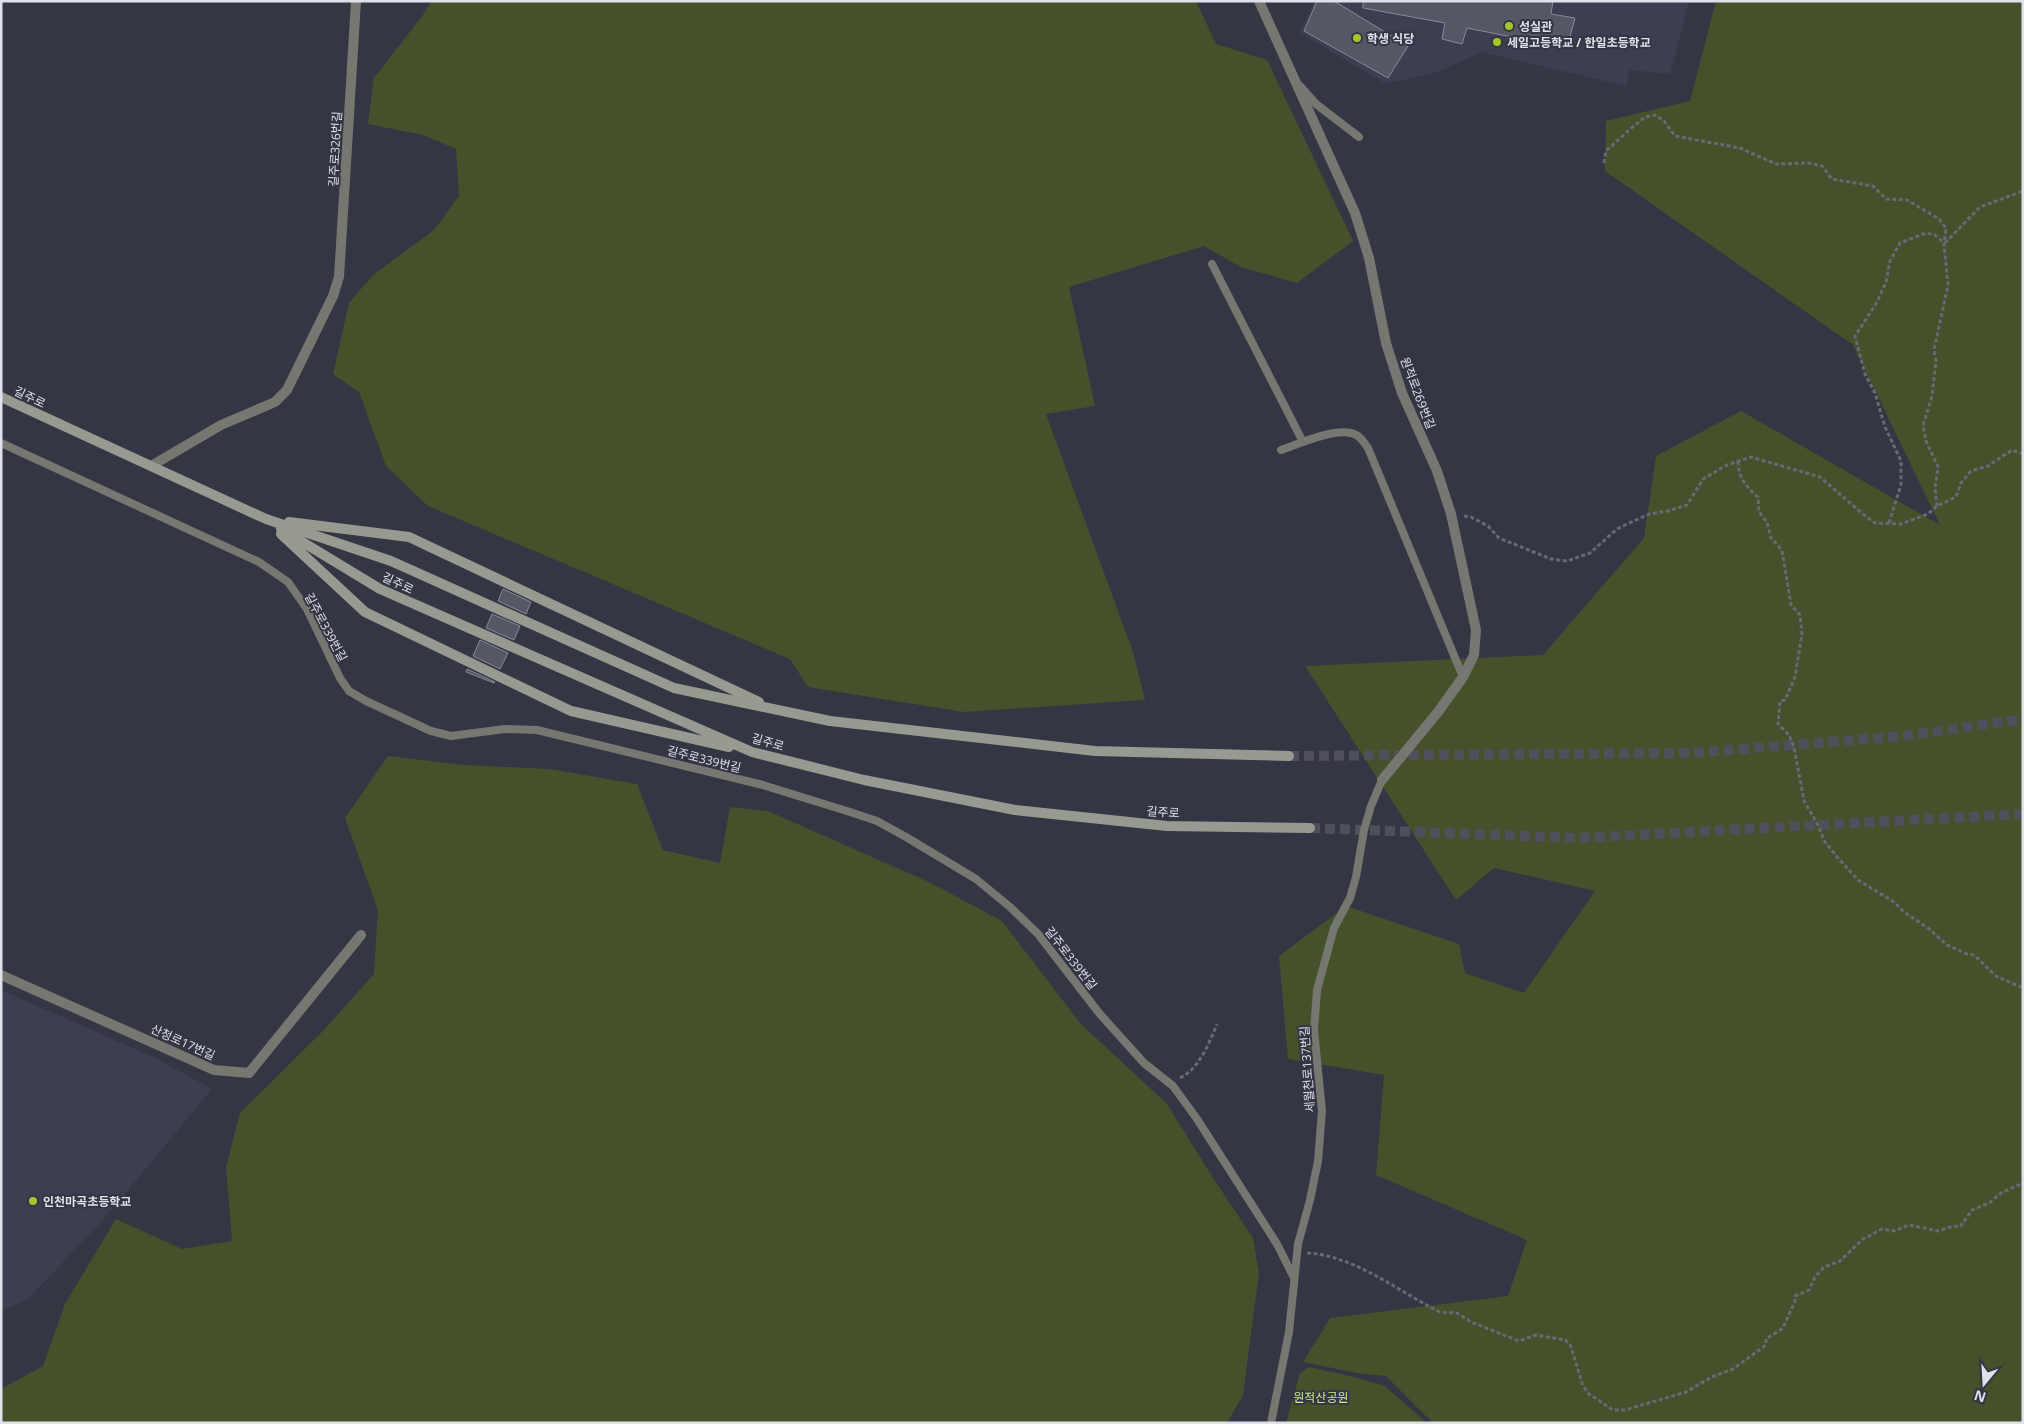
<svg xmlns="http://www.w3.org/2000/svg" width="2024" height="1424" font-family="'Open Sans','Noto Sans KR',sans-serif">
<rect width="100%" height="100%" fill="#353643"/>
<path fill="#3d3e52" d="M1314,1h375l-19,73 -40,-4 -4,16 -144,-34 -44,20 -52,12 -86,-51z
M1,990l157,69 54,30 -108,130 -76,80 -27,12z"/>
<path fill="#45512b" d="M431,1h765l20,43 51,16 86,181 -56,42 -56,-16 -37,-21 -135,41 26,119 -49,8 87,238 12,48 -181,12 -156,-25 -18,-28 -362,-153 -42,-40 -27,-74 -26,-18 16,-71 24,-28 61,-45 25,-34 -3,-47 -33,-14 -55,-11 6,-46 49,-63z
M1716,1h307v1422h-590l-47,-47 -29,-3 -54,-11 27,-44 178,-22 19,-56 -151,-65 8,-100 -96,-16 -9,-103 67,-50 113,38 6,29 59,20 71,-102 -101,-23 -38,32 -151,-234 238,-11 101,-117 12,-82 85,-45 199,114 -87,-180 -248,-174 1,-50 84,-20z
M388,756l77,9 84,4 88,15 26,66 57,13 10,-56 38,4 163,72 71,38 78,102 87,81 48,77 38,57 6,35 -16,122 -16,28h-1226v-34l42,-23 22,-62 51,-85 66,30 50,-8 -6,-74 14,-54 82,-81 52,-58 4,-64 -33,-92z
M1309,1367l41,9 35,10 42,37h-141l14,-50z"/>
<path fill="#565765" stroke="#888999" d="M1317,1h17l74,45 -20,32 -84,-47z
M1363,1h190l-2,13 24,4 -8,30 -100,-20 -5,16 -20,-5 3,-16 -82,-15z
M503,589l28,13 -5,12 -28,-13z
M492,614l28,12 -6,14 -28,-12z
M480,640l28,13 -8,16 -27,-13z
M467,669l28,13 -1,1 -28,-11z"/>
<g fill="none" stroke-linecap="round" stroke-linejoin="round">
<path stroke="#4f505c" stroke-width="10" stroke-dasharray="10 5" stroke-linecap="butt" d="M1289,756l403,-3 212,-17 119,-17
M1310,828l268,10 445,-24"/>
<path stroke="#686975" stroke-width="3" stroke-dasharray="4 2.5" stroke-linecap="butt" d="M1604,163l2,-12 22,-20 17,-14 10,-2 9,6 11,15 65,12 36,16 32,-1 14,3 10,13 41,7 13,13 21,1 32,19 7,9 -2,16 4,41 -14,65 2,11 -4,35 -9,30 3,15 12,26 -3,21 2,18
M1945,243l35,-36 43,-16
M1738,461c0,16 8,26 20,36l1,15 8,10 4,16 11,12 9,55 9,10 2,19 -7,43 -10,23 -5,1 -2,23 11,11 5,12 10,54 13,22 8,19 13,16 20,22 36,22 10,10 24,16 19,17 20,9 7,1 22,21 27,12
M1464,516l7,1 17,9 11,12 52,21 16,2 23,-8 27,-24 8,-4 24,-11 19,-3 19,-6 16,-26 24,-14 24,-8 69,20 44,38 11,8 26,1 27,-10 9,-8 19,-9 5,-14 10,-12 17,-5 24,-16 11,4
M1889,523l12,-38v-24l-16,-34 -10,-34 -10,-19 -10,-38 21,-32 10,-22 4,-21 10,-18 26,-10 9,2 9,8
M1180,1078c20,-10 29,-35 37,-54
M1307,1253c49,3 90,38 133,59l17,1 14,9 48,19 17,-6 29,5 5,4 13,42 6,8 24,16h12l61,-18 26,-15 21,-8 29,-21 4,-3v-6l17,-11 12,-27v-5l14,-6 6,-13 9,-10 16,-6 23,-22 19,-10 12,2 15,-6 29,6 15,-5 7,1 12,-17 17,-7 12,-10 22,-10"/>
<path stroke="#757770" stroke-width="8" d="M1300,86l16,18 43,33
M1212,264l91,178
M1,443l258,119 29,20 19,27 33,69 9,13 17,10 65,30 20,5 54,-7 32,1 226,55 84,26 30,10 29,16 70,42 34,28 28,27 61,79 45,50 29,23 24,33 80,125 17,34
M1281,450c18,-6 60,-26 77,-14 4,3 7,8 10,12l95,229
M1271,1423l18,-91 9,-88 12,-44 8,-39 4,-50 -8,-81 3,-40 17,-62 16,-30 6,-21 8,-47 7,-24 11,-26"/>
<path stroke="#757770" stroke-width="10" d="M1259,1l96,212 14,45 17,85 16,50 35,78 14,43 25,116 -2,25 -11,22 -25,35 -56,68
M151,466l70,-41 54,-23 12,-12 46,-94 6,-19 17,-276
M1,975l213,95 35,3 112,-138"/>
<path stroke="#979a90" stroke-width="10" d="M1,397l265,122 125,42 283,127 156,33 265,30 194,5
M289,522l120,15 350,165
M281,529l99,60 372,163 112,28 151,30 152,16 143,2
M281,534l84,78 206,99 158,36"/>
</g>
<g fill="#a2c928" stroke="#353643" stroke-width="2">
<circle cx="1509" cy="26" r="5"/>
<circle cx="1357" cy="38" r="5"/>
<circle cx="1497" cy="42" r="5"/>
<circle cx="33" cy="1201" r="5"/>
</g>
<g text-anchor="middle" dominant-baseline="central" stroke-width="4" stroke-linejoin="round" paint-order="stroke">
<g font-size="12" font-weight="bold" fill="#e0e1ea" stroke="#353643" text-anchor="start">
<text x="1519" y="26">성실관</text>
<text x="1367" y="38">학생 식당</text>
<text x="1507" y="42">세일고등학교 / 한일초등학교</text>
<text x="43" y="1201">인천마곡초등학교</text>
</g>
<g font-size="12" fill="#e0e1ea" stroke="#353643">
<text transform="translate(335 149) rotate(-87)">길주로326번길</text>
<text transform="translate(1418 393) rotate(69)">원적로269번길</text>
<text transform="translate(30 397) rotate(25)">길주로</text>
<text transform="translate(398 583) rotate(25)">길주로</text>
<text transform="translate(326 627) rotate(62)">길주로339번길</text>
<text transform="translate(768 742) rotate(16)">길주로</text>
<text transform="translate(704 759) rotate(14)">길주로339번길</text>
<text transform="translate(1163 812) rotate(4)">길주로</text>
<text transform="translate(1071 958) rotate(52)">길주로339번길</text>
<text transform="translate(183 1042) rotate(24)">산청로17번길</text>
<text transform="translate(1307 1069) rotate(-94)">세월천로137번길</text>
</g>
<g font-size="12" fill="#cde991" stroke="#353643">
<text x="1321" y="1397">원적산공원</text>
</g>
</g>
<rect width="2024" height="1424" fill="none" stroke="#e0e1ea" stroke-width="5"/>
<g transform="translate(1984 1384) rotate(198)" stroke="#353643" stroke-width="4" paint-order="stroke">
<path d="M0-4L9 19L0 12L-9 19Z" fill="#e0e1ea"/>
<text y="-8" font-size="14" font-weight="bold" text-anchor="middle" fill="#e0e1ea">N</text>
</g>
</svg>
